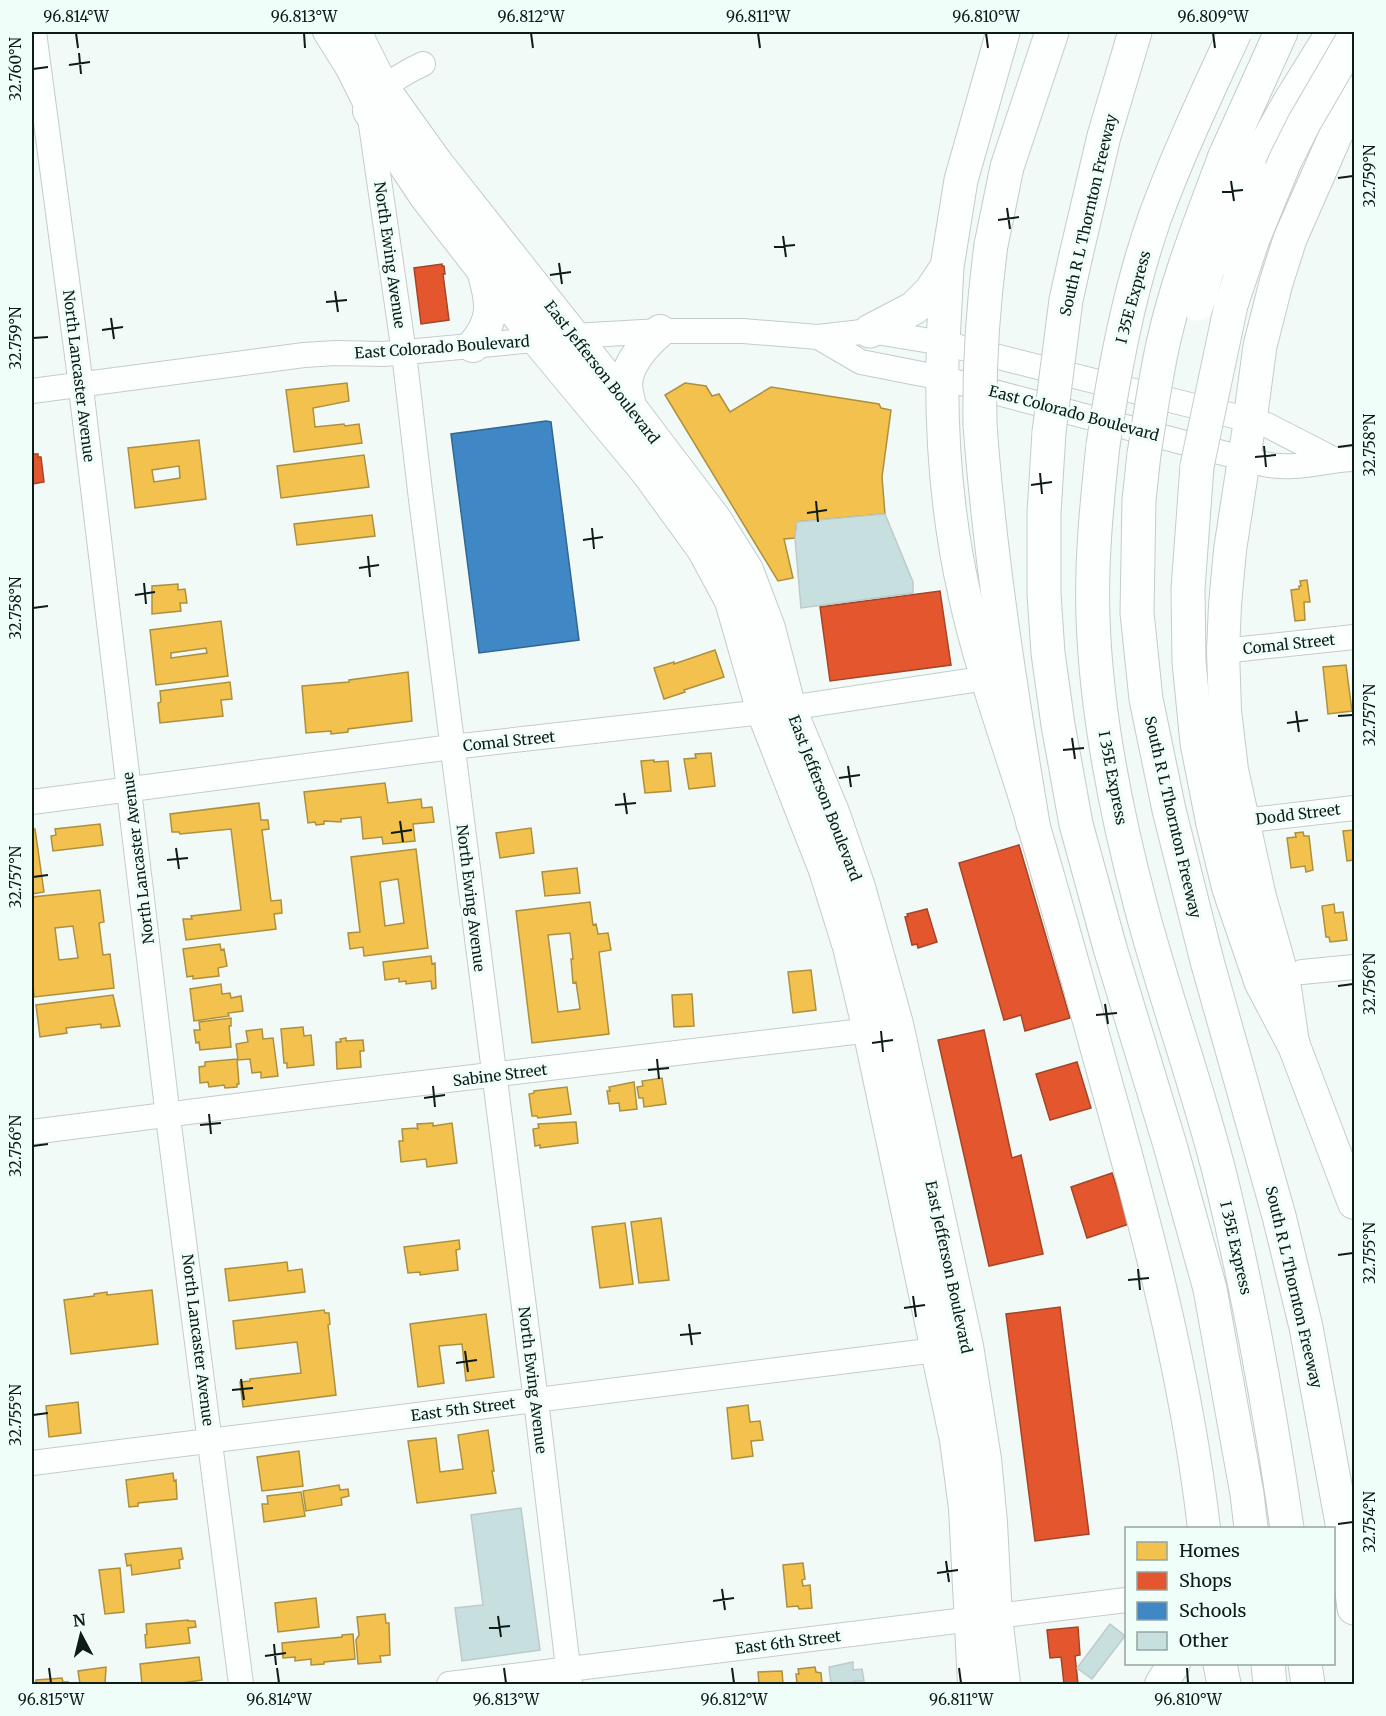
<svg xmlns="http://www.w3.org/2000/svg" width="1386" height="1716" font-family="Merriweather,serif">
<rect width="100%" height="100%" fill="#f2faf8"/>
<path fill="#f2c14e" stroke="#ad903e" stroke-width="1.5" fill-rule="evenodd" d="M347,383l2,18 -36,7 2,19 29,-3 1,2 14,-2 3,19 -68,9 -8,-62z
M685,383l21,3 6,10 7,-2 11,18 41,-25 108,17 2,4 10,2 -9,67 3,37 -88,8 -2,16 -11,1 9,39 -15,3 -113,-186z
M199,440l7,59 -71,9 -7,-60zM179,466l1,12 -26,4 -2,-12z
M364,455l5,32 -88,11 -4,-32z
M372,515l3,21 -78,9 -3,-21z
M1307,580l3,22h-6l1,18 -10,1 -4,-31 8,-1v-3h2l-1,-5z
M178,584v6l7,-1 2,14h-7l1,8 -29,3v-28z
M221,621l7,55 -72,9 -6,-55zM206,648l1,5 -36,5v-5z
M715,650l9,27 -40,13 1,2 -21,7 -10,-31 20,-6v2z
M1346,665l6,46 -24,3 -5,-47z
M408,672l4,49 -64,8v3l-17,2v-3l-25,2 -4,-47 47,-4v-2z
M230,682l2,17 -11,1 2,16 -63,7 -2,-20 3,-1 -1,-11z
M711,753l4,33 -26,3 -5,-30 12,-1 -1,-4z
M654,760v2l14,-1 3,30 -26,2 -4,-32z
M385,783l3,20 33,-4 1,9 10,-1 2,15 -21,2 2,17 -32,3 -1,-7 -19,2 -2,-22 -20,2v3l-17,-1v3l-8,1 -1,-3 -7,1 -4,-31z
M259,803l2,17h7l1,9 -7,1 9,71 10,-1 1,13 -8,1 2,15 -90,11 -3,-21h9l-1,-3 50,-6 -10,-81 -51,5 -1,-2h-7l-2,-18z
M100,824l3,21 -50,6 -2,-15 5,-1 -1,-6z
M531,828l3,25 -34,5 -4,-25z
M32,829h3l9,63 -12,2z
M1354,830v30l-7,1 -4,-30z
M1303,832l1,4h5l4,34 -7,2 -1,-6 -14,2 -4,-30 9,-1 -1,-4z
M416,849l12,99 -64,8 -1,-9 -13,2 -2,-16 12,-1 -9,-75zM398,879l6,44 -19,3 -5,-44z
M577,868l3,25 -35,3 -3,-24z
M100,890l4,32 -5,1 4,32 7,-1 4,34 -80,9 -2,-25v-75zM73,926l5,32 -19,2 -4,-32z
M590,902l3,23 3,-1 2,10 10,-1 3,17 -12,2 10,82 -77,9 -16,-132zM570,933l3,26h-2l2,24 3,-1 4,27 -22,3 -10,-77z
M1334,904l1,9 8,-1 4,28 -17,2 -1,-5h-3l-4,-31z
M220,944l1,6 3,-1 3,17 -9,2 1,8 -26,3v-3l-6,1 -4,-28z
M431,956l1,8 3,-1 1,25 -4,1 -1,-8 -25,3v-3l-7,1v-4l-14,2 -2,-18z
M811,970l5,40 -23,3 -5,-41z
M221,984l1,10 8,-1 1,5 10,-2 2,15 -15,2 1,3 -35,5 -4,-32z
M692,994l2,32 -20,1 -2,-32z
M113,995l7,31 -19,2v-4l-35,4 1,5 -27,4 -4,-32z
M231,1018v8h-2l2,21 -31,3 -1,-8 -3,1 -2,-13h6l-1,-8z
M303,1027l1,9 7,-1 3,30 -27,3v-5h-3l-3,-34z
M262,1029l1,10 10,-1 5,38 -17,2v-6l-9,1 -2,-14 -12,1 -2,-16 12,-2 -2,-11z
M346,1038v3l17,-1 1,11h-4l1,16 -24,2 -1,-27h5l-1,-3z
M237,1059l2,25h-2v3l-12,1 -1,-3 -15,2 -1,-5 -8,1 -1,-16 6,-1v-4z
M662,1078l4,26 -22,3 -1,-9h-4l-2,-11 6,-1 -1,-5z
M634,1082l3,27 -17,2 -1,-8 -10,1 -2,-13h3l-1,-4z
M567,1087l4,27 -33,4 -1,-2h-5l-3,-22 5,-1v-2z
M576,1122l2,21 -38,5v-3l-5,1 -2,-17 6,-1 -1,-4z
M433,1123v3l19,-3 5,40 -30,4 -1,-8 -25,3 -2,-21h4l-1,-12 15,-1 1,2 -1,-6z
M661,1218l8,62 -30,3 -8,-61z
M625,1223l8,61 -33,4 -8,-61z
M459,1240l1,9 -4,1 2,20 -38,5v-3l-12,1 -4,-26z
M287,1262l1,9 14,-2 3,23 -76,9 -4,-32z
M152,1290l6,54 -87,10 -7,-54 30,-4v-2l13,-2v3z
M324,1310l1,3h4l1,11 -2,1 8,70 -93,12 -3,-25 10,-1v-2l51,-6 -4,-31 -61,7 -3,-28z
M486,1314l8,63 -28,4 -4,-37 -23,2 5,37 -26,4 -8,-63z
M78,1402l3,31 -32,4 -3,-31z
M748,1405l2,17 10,-1 3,19 -12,1 2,15 -21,3 -5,-51z
M488,1430l6,41h-2l4,22 -79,10 -9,-62 28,-3 4,34 23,-3 -5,-34z
M299,1451l4,35 -41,5 -5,-34z
M173,1473l1,8 2,-1 1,19 -39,4v3l-9,1 -3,-27z
M339,1485l1,5 8,-1 1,7 -8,2 1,7 -36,6 -3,-20z
M301,1492l4,24 -41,6 -2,-18h6l-1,-8z
M181,1548l2,11 -4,1 1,8 -48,7 -1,-10 -4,1 -2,-12z
M803,1563l2,16 -3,1 1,6 7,-1 2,23 -13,1 -1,-3 -11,1 -4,-42z
M120,1568l4,44 -19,2 -6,-44z
M316,1598l3,29 -41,5 -3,-29z
M385,1614l1,9h3l1,32 -10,1 1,6 -23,2 -2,-24 3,-5 -2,-18z
M188,1620v1h7l1,6 -8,1 2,15 -44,5 -1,-13 2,-1 -1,-10z
M353,1634l2,25 -31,3v2l-13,1v-6l-16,2v-4l-12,1 -1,-15 60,-6v-2z
M199,1657l3,23 -27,4h-33l-2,-20z
M106,1667l-1,17h-25l-2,-13z
M815,1667l1,5 5,1 1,11h-25l-1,-10h3l-1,-5z
M782,1671l1,13h-24l-1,-12z
M62,1678l1,4h5v2h-32v-4z"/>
<path fill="#e4572e" stroke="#a44527" stroke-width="1.5" d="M442,264v2h2l1,8h-2l6,46 -28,4 -7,-56z
M32,454h6v3h3l3,25 -12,2z
M940,591l11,74 -121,16 -10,-74z
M1019,845l51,173 -45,13 -4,-16 -17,5 -45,-157z
M927,909l10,33 -19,6 -1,-4 -5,1 -7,-28 3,-1 -1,-2z
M984,1030l28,128 9,-3 22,99 -54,12 -51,-226z
M1077,1062l14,46 -41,12 -14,-46z
M1112,1173l17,51 -42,14 -16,-51z
M1060,1307l29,227 -54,7 -29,-227z
M1078,1627l2,28 -5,1 3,28h-14l-3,-27 -11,1 -3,-28z"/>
<path fill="#3f88c5" stroke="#306891" stroke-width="1.5" d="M546,421l5,1 28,218 -100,13 -28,-219z"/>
<path fill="#c8dfe0" stroke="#becaca" stroke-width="1.5" d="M885,514l28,68v11l-112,15 -6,-70 2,-16z
M521,1508l19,142 -78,11 -7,-53 28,-3 -12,-90z
M1110,1624l15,12 -33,43 -15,-11z
M853,1662v8l9,-1 2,12h-10v3h-23l-2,-17z"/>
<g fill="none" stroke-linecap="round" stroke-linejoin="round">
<defs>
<path id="minor" d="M34,32l44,331 90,754 73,567
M325,32l22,35 22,44 35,242 16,138 118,926 32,267
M375,102c12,-20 27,-28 48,-38
M818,337l43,25 81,16 322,86c34,7 57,-4 90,-5
M32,391l272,-36 32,-2 48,1 206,-19 70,-4h83l75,6 52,-6 73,12 307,77 17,5 68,35
M1223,651l131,-14
M32,802l420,-55 311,-35 224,-34
M1242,821l112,-13
M1302,972l52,-5
M32,1132l298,-38 524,-62 29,-5
M32,1463l920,-115
M449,1684l677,-84"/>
<path id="major" d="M355,32l28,56 53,74 194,245 85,112 32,51 22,58 21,81 43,103 26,75 38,137 70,322 18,113 6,64 5,94 8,67
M369,111l57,86 112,144 109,131 56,77 28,52 32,111 62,158 24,77 20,83 87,410 9,68 9,176
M943,343c-3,84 3,168 21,249 17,80 47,157 70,235 24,82 47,165 70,248 42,150 82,298 100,453
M473,346c21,-25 20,-41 11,-72
M630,407c-1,-7 -4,-16 -4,-24 2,-20 19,-39 34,-52
M1250,420l-20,130 -5,55 -2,46 2,59 7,60 28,127 24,84 9,62 61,160
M1161,1684l13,-20"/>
<path id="highway" d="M1225,156l56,-124
M1251,171l38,-68 44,-71
M991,245l16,-78 45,-135
M1076,255l28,-119 31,-104
M870,331l44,-23 17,-17 16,-24
M943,343l4,-76 14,-87 42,-148
M1250,420l10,-74 16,-63 14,-44 64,-146
M980,425c10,134 31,267 53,399
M1049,432l-5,81v81l4,59 10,72 18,99 34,124 60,197 40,144 37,205 4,34
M1103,445c-6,56 -12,115 -10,172 3,97 23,196 48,290 24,91 57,180 80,272 28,115 49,232 66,349
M1144,454l-5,46 -2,113 9,86 23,111 38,151 72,255 27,111 40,218 8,63
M1197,466l-9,123 1,73 8,81 16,81 16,65 32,93 32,61
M1220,1664l4,20
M1268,1664l2,20
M1305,1664l3,20"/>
</defs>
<use href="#minor" stroke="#c2cdca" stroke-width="26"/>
<use href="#major" stroke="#c2cdca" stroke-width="34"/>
<use href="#highway" stroke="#c2cdca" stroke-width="35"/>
<use href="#minor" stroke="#fdfefe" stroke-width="24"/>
<use href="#major" stroke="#fdfefe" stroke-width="32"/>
<use href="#highway" stroke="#fdfefe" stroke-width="33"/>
<defs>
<path id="highway-bridge" d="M1197,304l10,-33 44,-100
M980,425c-1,-61 3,-120 11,-180
M1049,432l17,-132 10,-45
M1103,445c12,-78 26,-154 52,-228 23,-63 52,-124 80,-185
M1144,454c6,-37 11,-74 19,-110 14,-64 39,-126 62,-188
M1197,466l34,-161 22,-66 32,-78 19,-38 50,-86"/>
</defs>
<use href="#highway-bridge" stroke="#c2cdca" stroke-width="35" stroke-linecap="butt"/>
<use href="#highway-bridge" stroke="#fdfefe" stroke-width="33"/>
</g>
<path fill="none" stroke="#0d1c17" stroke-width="2" d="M76,33l2,15M304,33l1,15M531,33l2,15M758,33l2,15M986,33l2,15M1213,33l2,15M79,53l2,21M69,65l21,-3M33,69l15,-2M1338,178l15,-2M1231,181l3,20M1222,192l21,-2M1007,208l3,21M998,220l21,-3M783,236l3,21M774,247l21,-2M559,263l3,21M550,275l21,-3M335,291l3,21M326,302l21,-2M111,318l3,21M102,330l21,-3M33,338l15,-1M1264,446l2,21M1338,447l15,-2M1255,457l21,-2M1040,473l2,21M1031,485l21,-3M816,501l2,21M807,513l20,-3M592,528l2,21M583,540l20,-3M368,556l2,21M359,568l20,-3M144,583l2,21M135,595l20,-3M33,608l15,-2M1296,711l3,21M1338,716l15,-1M1287,723l21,-3M1072,738l3,21M1063,750l21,-2M848,766l3,21M839,778l21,-3M624,793l3,21M615,805l21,-2M400,821l3,21M391,833l21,-3M176,848l3,21M167,860l21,-2M33,877l15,-2M1338,986l15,-2M1105,1004l3,20M1096,1015l21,-2M881,1031l2,21M872,1043l21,-3M657,1059l2,20M648,1070l21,-2M433,1086l2,21M424,1098l21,-3M209,1114l2,20M200,1125l21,-2M33,1146l15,-2M1338,1255l15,-2M1138,1269l2,21M1128,1280l21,-2M913,1296l3,21M904,1308l21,-3M689,1324l3,21M680,1335l21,-2M465,1351l3,21M456,1363l21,-3M241,1379l3,21M232,1390l21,-2M33,1415l15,-2M1338,1524l15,-2M946,1561l3,21M937,1573l21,-3M722,1589l3,21M713,1601l21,-3M498,1616l3,21M489,1628l21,-2M274,1644l2,21M265,1656l21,-3M49,1668l2,15M277,1668l2,15M504,1668l2,15M732,1668l2,15M959,1668l2,15M1187,1668l1,15"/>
<g text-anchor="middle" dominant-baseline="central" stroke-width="6" stroke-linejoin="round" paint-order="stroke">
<g font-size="15" fill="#0d1c17" stroke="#effef9">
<text transform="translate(1088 215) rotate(-77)">South R L Thornton Freeway</text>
<text transform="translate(390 255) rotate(82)">North Ewing Avenue</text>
<text transform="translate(1133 297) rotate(-75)">I 35E Express</text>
<text transform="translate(442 347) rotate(-4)">East Colorado Boulevard</text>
<text transform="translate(602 372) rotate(52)">East Jefferson Boulevard</text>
<text transform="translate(79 376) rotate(83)">North Lancaster Avenue</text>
<text transform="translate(1074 413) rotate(15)">East Colorado Boulevard</text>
<text transform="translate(1289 644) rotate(-6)">Comal Street</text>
<text transform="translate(509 741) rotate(-6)">Comal Street</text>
<text transform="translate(1113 778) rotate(79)">I 35E Express</text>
<text transform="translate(825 798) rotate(69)">East Jefferson Boulevard</text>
<text transform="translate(1298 814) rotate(-7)">Dodd Street</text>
<text transform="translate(1173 817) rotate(77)">South R L Thornton Freeway</text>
<text transform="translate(138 858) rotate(-97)">North Lancaster Avenue</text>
<text transform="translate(471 898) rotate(83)">North Ewing Avenue</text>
<text transform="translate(500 1075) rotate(-7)">Sabine Street</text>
<text transform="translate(1236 1248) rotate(77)">I 35E Express</text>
<text transform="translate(949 1267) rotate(78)">East Jefferson Boulevard</text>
<text transform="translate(1294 1287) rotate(77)">South R L Thornton Freeway</text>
<text transform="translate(198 1340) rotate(83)">North Lancaster Avenue</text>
<text transform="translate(533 1380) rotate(83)">North Ewing Avenue</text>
<text transform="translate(463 1409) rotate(-7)">East 5th Street</text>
<text transform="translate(788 1642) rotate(-7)">East 6th Street</text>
</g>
</g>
<rect width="1386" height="1716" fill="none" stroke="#effef9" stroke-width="66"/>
<rect x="1125" y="1527" width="210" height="138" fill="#effef9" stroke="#95a49f" stroke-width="1.5"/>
<rect x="1137" y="1542" width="30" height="18" fill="#f2c14e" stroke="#95a49f" stroke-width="1.5"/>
<text x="1179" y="1557" font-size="18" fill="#0d1c17">Homes</text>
<rect x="1137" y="1572" width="30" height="18" fill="#e4572e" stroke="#95a49f" stroke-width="1.5"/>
<text x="1179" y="1587" font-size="18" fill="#0d1c17">Shops</text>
<rect x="1137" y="1602" width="30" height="18" fill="#3f88c5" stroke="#95a49f" stroke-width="1.5"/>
<text x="1179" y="1617" font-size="18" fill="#0d1c17">Schools</text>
<rect x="1137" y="1632" width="30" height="18" fill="#c8dfe0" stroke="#95a49f" stroke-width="1.5"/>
<text x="1179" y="1647" font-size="18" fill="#0d1c17">Other</text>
<g transform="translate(81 1635) rotate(353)" stroke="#effef9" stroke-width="4.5" paint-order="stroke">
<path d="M0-4.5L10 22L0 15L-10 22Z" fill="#0d1c17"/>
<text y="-9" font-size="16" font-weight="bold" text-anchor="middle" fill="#0d1c17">N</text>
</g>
<rect x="33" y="33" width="1320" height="1650" fill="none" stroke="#0d1c17" stroke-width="2"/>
<g font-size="15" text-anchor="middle" fill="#0d1c17">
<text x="76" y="22">96.814°W</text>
<text x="304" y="22">96.813°W</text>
<text x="531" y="22">96.812°W</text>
<text x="758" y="22">96.811°W</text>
<text x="986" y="22">96.810°W</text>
<text x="1213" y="22">96.809°W</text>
<text transform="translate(16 69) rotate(-90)" y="5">32.760°N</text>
<text transform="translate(1370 176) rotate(-90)" y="5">32.759°N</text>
<text transform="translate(16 338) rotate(-90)" y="5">32.759°N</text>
<text transform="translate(1370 445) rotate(-90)" y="5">32.758°N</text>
<text transform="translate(16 608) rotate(-90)" y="5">32.758°N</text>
<text transform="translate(1370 715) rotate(-90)" y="5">32.757°N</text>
<text transform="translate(16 877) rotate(-90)" y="5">32.757°N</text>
<text transform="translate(1370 984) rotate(-90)" y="5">32.756°N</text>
<text transform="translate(16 1146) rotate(-90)" y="5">32.756°N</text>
<text transform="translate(1370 1253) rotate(-90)" y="5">32.755°N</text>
<text transform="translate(16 1415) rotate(-90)" y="5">32.755°N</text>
<text transform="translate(1370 1522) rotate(-90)" y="5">32.754°N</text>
<text x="51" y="1705">96.815°W</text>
<text x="279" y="1705">96.814°W</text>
<text x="506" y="1705">96.813°W</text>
<text x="734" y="1705">96.812°W</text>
<text x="961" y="1705">96.811°W</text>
<text x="1188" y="1705">96.810°W</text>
</g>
</svg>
